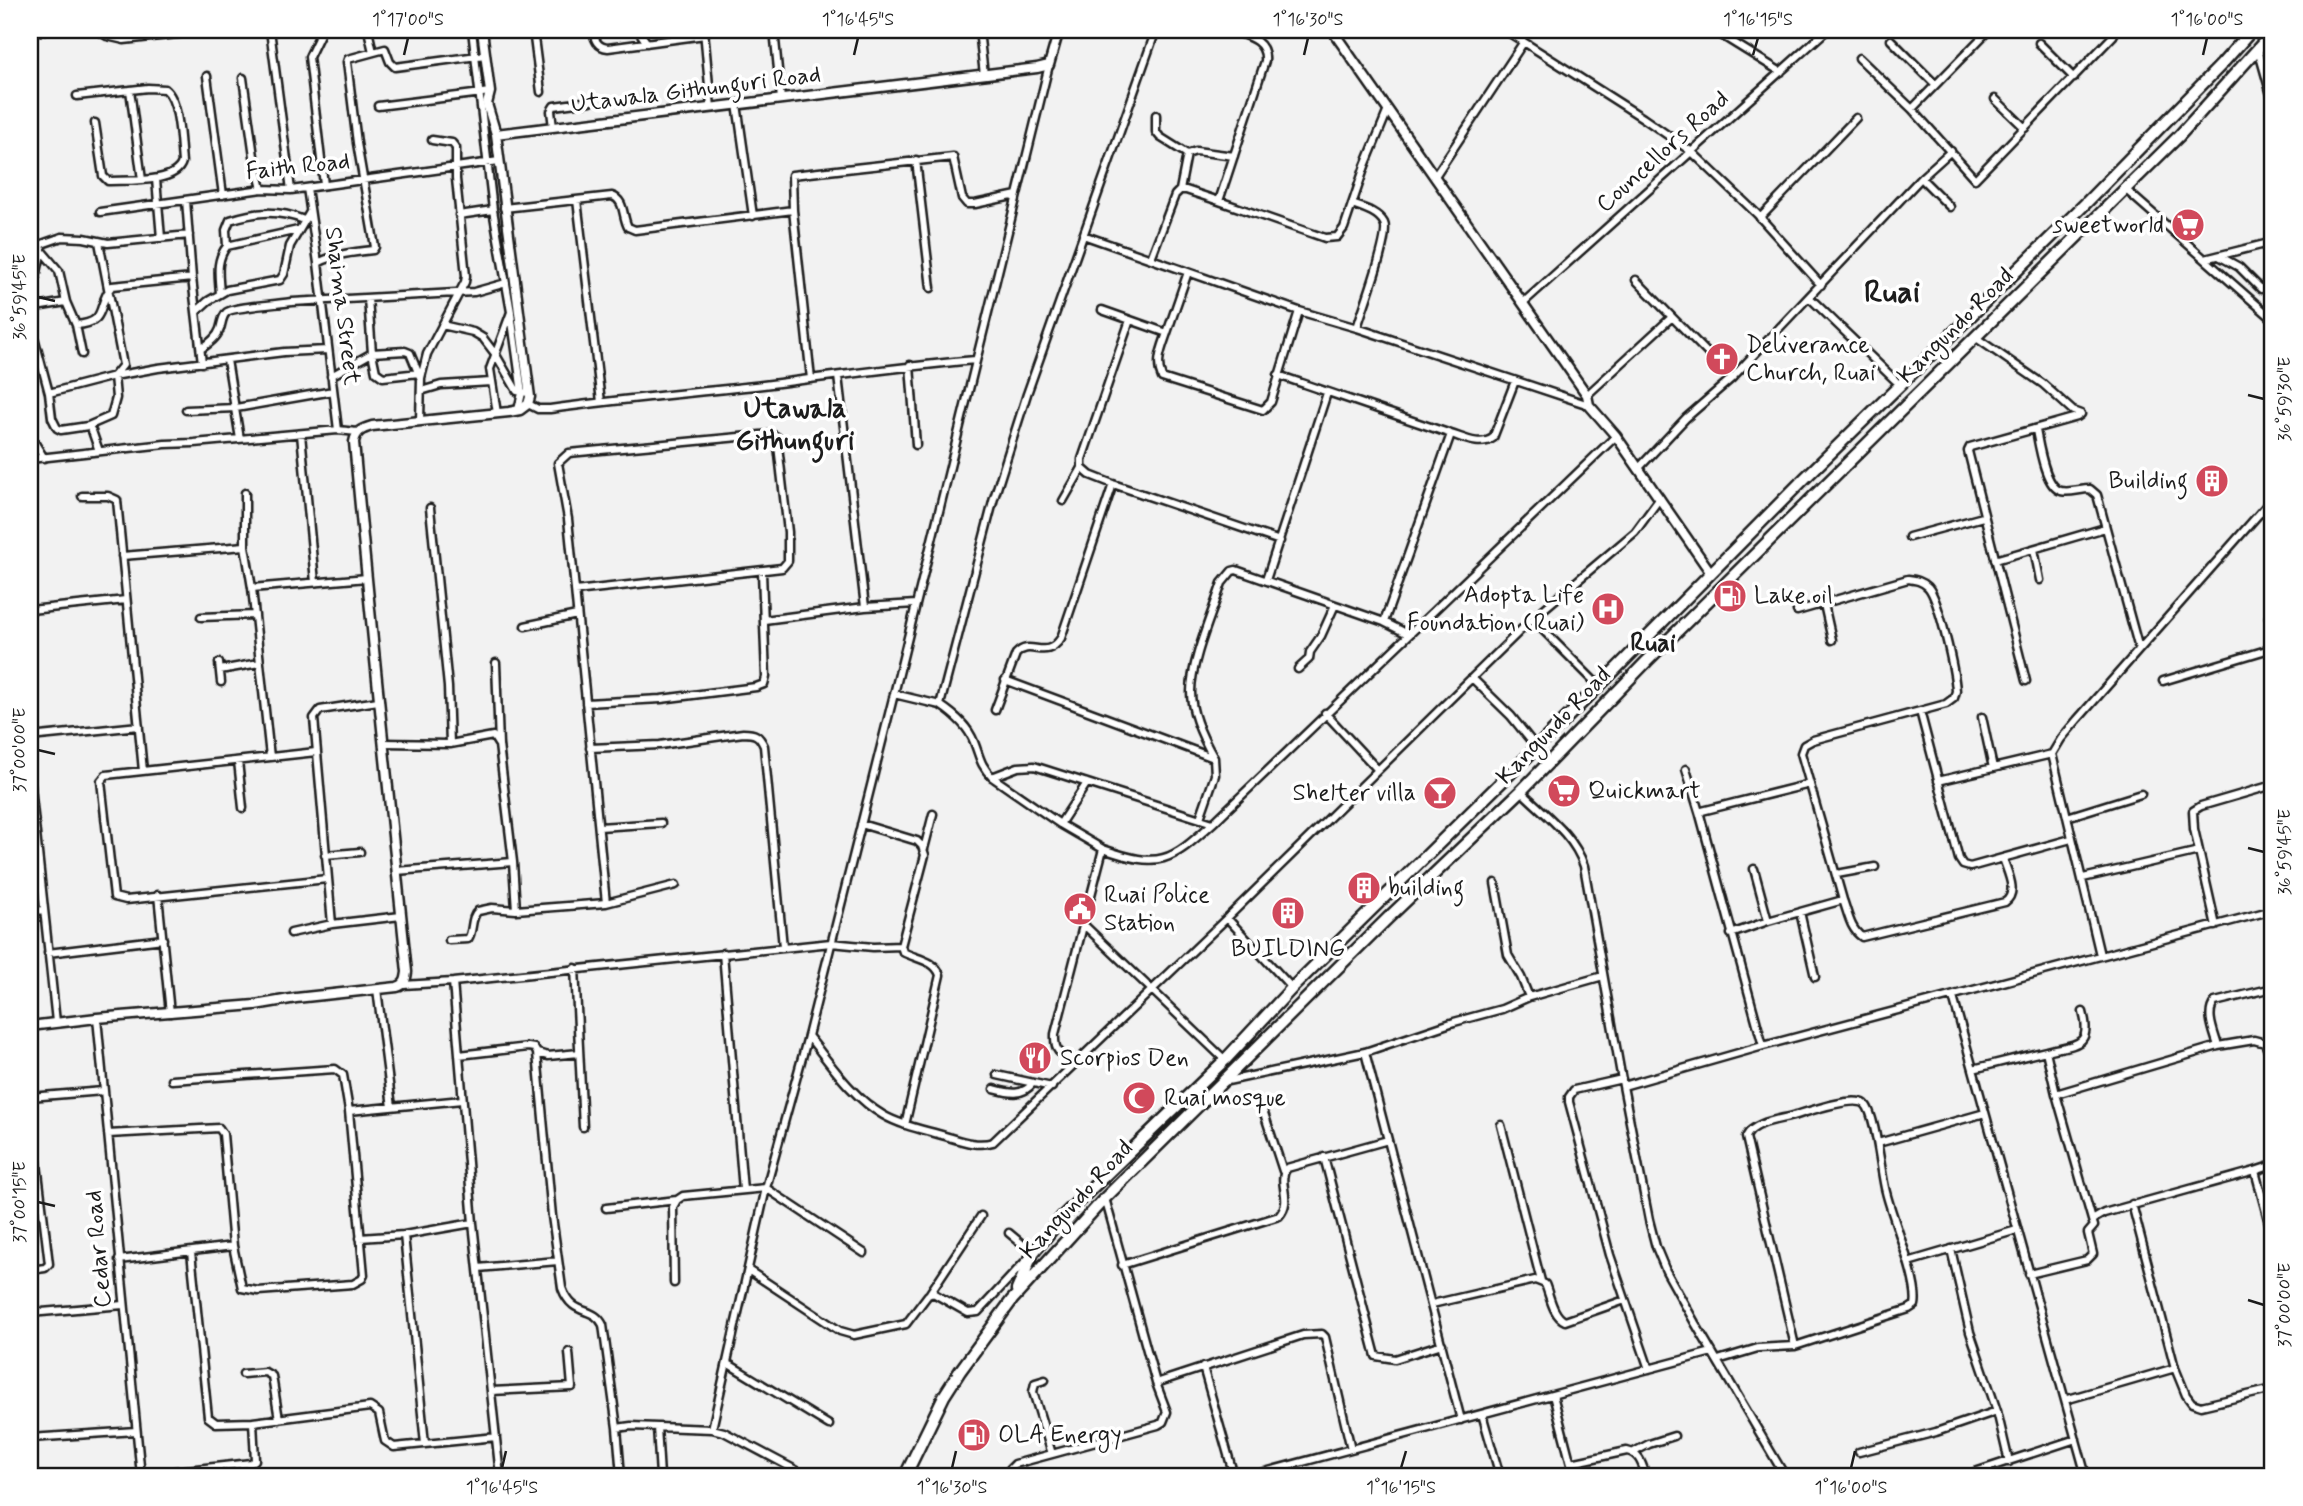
<svg xmlns="http://www.w3.org/2000/svg" width="2303" height="1506" font-family="Mynerve,sans-serif">
<rect width="100%" height="100%" fill="#f2f2f2"/>
<filter id="ink" filterUnits="userSpaceOnUse"><feTurbulence type="fractalNoise" baseFrequency=".0143" numOctaves="2"/><feDisplacementMap in="SourceGraphic" scale="14" xChannelSelector="R" yChannelSelector="G"/><feConvolveMatrix kernelMatrix="1 2 1 2 8 2 1 2 1" color-interpolation-filters="sRGB"/></filter>
<g filter="url(#ink)">
<g fill="none" stroke-linecap="round" stroke-linejoin="round">
<defs>
<path id="minor" d="M97,30l10,6 17,4 89,-10
M270,30l21,160
M322,30l-13,27 15,128
M368,30l5,22
M472,30l21,180 18,102 -21,57 7,44
M533,30l8,62
M592,30c3,10 5,17 16,18l97,-13
M638,30l9,13
M704,30l7,78
M774,30l7,69
M979,30l5,45
M1505,30l138,88 49,34 65,62 64,71
M1720,30l-2,3 63,39
M1989,30l-77,79 63,70 138,-143 3,-6
M30,34l15,-4
M1891,40l44,44
M2039,43l35,35
M2258,49l15,53
M1859,58l53,51
M207,76l16,119
M243,78l11,78 8,33
M130,90l12,90
M77,96l71,-8 17,1c15,12 15,54 17,73 -6,22 -55,18 -74,19l-5,-5 -8,-53
M1995,99l30,29
M737,104l16,112
M378,106l112,-14
M1156,115v17l4,5 27,17
M553,127l-2,-16 3,-5 37,-5
M916,160l15,128
M1435,176l88,-133
M1921,178l29,29
M156,179l5,59
M307,188l11,75 20,167
M2125,189l148,130
M1180,190l7,-36 9,-3 38,5
M186,200l6,78 10,85
M577,200l24,202
M1219,201l106,37 12,-1 7,-9 21,-62 23,-56
M1352,204c11,4 26,8 32,19 7,13 -22,87 -27,105
M504,208l108,-12c13,4 10,20 16,31l7,3 158,-20 18,169
M793,210l-1,-35 161,-18 9,41 5,6h8l42,-9
M100,212l162,-23 29,1 208,-29
M459,215l34,-5
M1760,218l96,-100
M1083,235l216,76 58,17 232,77
M30,245l12,-1 20,-7 22,1 24,5 81,-8
M227,246l-1,-16 4,-10c28,-9 48,-10 74,0
M42,251l17,20 7,31 10,23 6,29
M2219,256l20,11 22,22
M1151,258l24,-63 5,-5h6l33,11 46,-140c2,-21 -18,-25 -35,-31
M2205,259l68,-17
M318,263c17,-9 36,-11 55,-13l2,-3 -18,-104 -10,-81 1,-3 37,-10 5,13 5,5 90,-12
M1636,280l36,37
M220,294c-1,-18 -5,-33 7,-48l71,-16
M1809,297l86,83
M368,298l4,55 4,19 7,5 36,-4
M1524,302l303,-272
M30,305l12,-56
M30,308l36,-6
M1102,310l65,23 21,-61
M197,311l11,-10 19,-11 53,-10 4,-6 6,-28 20,-34
M511,314l11,79 -4,17
M1130,320l-48,139v9l8,7 23,9 167,57
M30,322l19,71 3,25 5,10 4,2 27,-4 4,5 7,20
M76,325c33,-2 20,-21 36,-39l80,-8
M442,325l31,7 10,6 13,17 21,36 12,2
M1167,333c-5,15 -12,29 -5,45l101,32 8,-8 28,-91
M1975,337l68,47 30,27 8,3 -4,3 -107,30 -2,4 58,230
M201,349c7,-5 16,-11 19,-20 2,-6 2,-12 6,-16 4,-6 54,-9 66,-11l182,-10 32,-9
M227,360l13,79
M910,365l6,80
M1278,375l173,59 -67,188
M331,376l41,-23 33,-2 5,2 10,24
M838,376l27,231 51,-3
M421,391l20,-6 50,-3
M49,393l65,-17 44,-8 126,-16 44,-2
M1587,395l85,-78 60,61 189,-200 30,-27
M528,404l10,5h12c71,-10 142,-16 213,-24 71,-9 142,-19 213,-25
M186,410l50,-2 97,-17
M420,421l1,-43 6,-24 38,-72 1,-6 -10,-97v-31l-4,-5 -20,-3
M88,426l23,-10 5,-18 -2,-22 9,-11 -24,-123
M2036,430c3,15 9,57 25,61 10,2 19,-2 29,-2l7,6 42,154
M301,434l14,148
M1451,434c13,4 29,13 42,4l22,-57
M30,435l14,23
M30,459l135,-15 29,-1 144,-13 19,2
M1638,469l48,-51 46,-40
M245,493v53l7,42 18,169
M82,496h26l9,4 26,271
M1063,501l19,-33
M430,508l18,179 2,57
M1909,537l74,-20
M2034,549l6,31
M122,556l123,-10
M1995,560l110,-32
M1266,580l61,-187
M252,588l115,-10
M575,591l207,-23 6,-7v-29l-11,-95 -6,-3 -202,19 -11,10 10,56 38,384
M1824,604l8,36
M2273,608l-4,9 4,17
M30,610l96,-10
M201,617l54,-2
M1532,619l67,67
M764,620l101,-13
M525,626l52,-11
M219,663l2,19
M496,663l3,82 14,117 3,48 90,-7 70,-18
M1298,669l11,-10 1,-7 11,-16 14,-31
M220,670l39,-7
M1472,678l39,38 25,31
M1005,680l209,78 1,17 -15,43
M2163,681l110,-33
M894,694l46,11 54,-207 33,-104 129,-364
M586,703l75,-4 95,-12 8,-3 2,-7 -4,-105
M940,705c15,10 28,21 34,37 6,15 6,23 18,35l26,-10 16,-1 179,57 403,-387
M995,710l21,-56c15,-16 29,8 45,-16l52,-154
M1920,711l39,148 4,6 7,2 101,-28
M1325,713l53,57
M1982,717l11,51
M30,737l109,-11
M383,743l67,1 43,-8 5,8
M590,748l70,-3 83,-12c12,0 16,2 21,13l19,201
M316,752l-210,23 -5,6 13,116 12,3 201,-21
M1214,758c-11,-19 -23,-43 -23,-66 0,-31 21,-78 31,-109l10,-12 4,-1 148,52 24,12
M238,761l5,47
M1686,769l14,46
M30,777l26,245
M992,777l68,47 43,25 -48,185c-1,20 6,20 23,27
M1938,781l114,-27
M1521,791c23,23 53,44 63,75l39,220 26,134 7,27 10,24 29,52 90,153
M2067,817l74,-23
M861,824l56,17 5,5 3,9 -24,91 2,6c13,7 32,8 37,23l-35,150
M1060,824l27,-41
M599,827l62,-4
M924,849l9,-35
M1103,849c57,20 67,13 110,-26
M325,855l35,-3
M1754,869l14,52
M396,871l117,-9
M1837,874l38,-7
M2083,878l116,-27
M158,895l12,118
M1843,900c5,13 7,29 19,37l143,-35c14,-10 2,-30 -2,-44
M30,909l14,2
M1800,912l15,65
M1227,918l65,70
M1082,923l143,137
M332,924l-18,-206 6,-8 58,-9
M2216,926l-22,-97 -1,-18 8,-5 72,-21
M291,933l41,-9 69,-8
M1731,934l37,-13 75,-21 -42,-147 3,-8 9,-5 133,-36 8,-6 2,-7c-1,-19 -17,-92 -28,-104 -6,-6 -12,-7 -20,-8l-111,32
M449,940l19,-1c6,-9 2,-21 10,-28l14,-3 24,2
M48,953l115,-14
M723,953l20,237
M2100,955l-48,-201 9,-15 16,-19 196,-222
M575,968l8,159
M453,982l20,241 27,253
M403,985l50,-3 378,-39 42,4 28,-1
M377,989l15,118
M1529,997l74,-21
M1953,997l133,479
M97,1018l44,458
M808,1036c22,27 44,61 75,79 19,11 42,15 62,21 17,5 32,11 48,6l234,-224 305,-299 103,-87 25,-34
M1763,1046l-63,-231 2,-4 108,-27
M2218,1046c-4,-14 -13,-33 -3,-44l58,-14
M2046,1051c28,-7 47,-3 37,-39
M1365,1052l96,368
M537,1053l11,3 31,-3
M459,1055l69,-8 6,1 3,5 15,163 10,72c11,30 31,17 41,37l14,103
M1973,1069l73,-18 10,43
M997,1075l55,12
M1622,1079l-48,11 -5,7v5l41,153 39,114
M1223,1082l142,-30 89,-30 48,-13 27,-12 -8,-20 -13,-22 -13,-72
M1623,1086l140,-40 510,-136
M994,1089c15,4 28,8 39,-6
M30,1097l73,-6
M1263,1110l20,61
M349,1111l113,-11
M1501,1125l40,156
M108,1134l111,-6 4,6 10,112 9,42 16,3 95,-7 9,-5 2,-4 -15,-164 -6,-36 -8,-6 -163,11
M30,1143l5,4 14,117 -4,4 -15,2
M1878,1143l107,-30
M1324,1157l52,199 19,3 47,-15
M2255,1171l18,-6
M2132,1204l43,164 11,27 6,8 9,3 72,-17
M606,1208l71,-8
M2092,1220l-36,-126 162,-48 36,-6 11,3 8,20
M360,1238l44,-3
M1951,1249l19,83 27,79 12,51
M191,1252l17,165 8,6 37,-1
M119,1260l114,-14
M1908,1262l109,-32
M1122,1265l157,-49c15,-17 -3,-33 8,-48l101,-28
M478,1268l80,-7
M748,1270l92,61 14,4 52,-11 22,-29 5,-2 35,20 10,-1 55,-59 -24,-20
M2029,1274l58,-14 6,-6 -5,-21 6,-7 -2,-6 12,-7 151,-42 18,67
M674,1283l-1,-76 4,-7 6,-4 83,-8 98,65
M930,1293l51,-77
M1432,1304l103,-24 10,4c5,12 8,32 20,37l60,-21
M30,1313l93,-8
M1718,1360l40,-12 37,-2 114,-37 6,-4c5,-21 -23,-87 -29,-113 -5,-17 -10,-78 -21,-88 -11,-9 -58,8 -72,12 -15,4 -40,6 -47,21l49,209
M727,1363l102,62
M1203,1367l31,109
M243,1374l22,-2 7,4 7,43
M1045,1380l-10,3 -2,9 19,62 106,-29 5,-3 4,-10 -11,-29 -51,-185
M1156,1383l147,-48 19,-1 3,3 26,112
M491,1391l81,-4 -3,-35
M1553,1395l21,81
M2065,1400l110,-32
M1482,1414l18,62
M657,1427l3,49
M712,1429l54,-241 42,-152 86,-342 155,-629
M30,1438l106,-7
M425,1444l-21,-209 69,-12
M1634,1452l15,-8 25,-8
M1859,1452l77,-20 61,-21
M1571,1463l56,-12c13,3 15,13 19,25
M1975,1472l101,-33
M141,1475l110,-12 4,-3 -2,-38 117,-15 9,6 6,28 9,6 102,-10
M621,1476l-4,-48 14,-2 81,3 12,3 83,44
M1009,1476l1,-7 5,-5 37,-10
M1250,1476l462,-124
M2253,1476l20,-5"/>
<path id="tertiary" d="M1332,30l255,365 2,10 27,31 95,137
M496,134l541,-66 12,-3 10,-35
M30,1026l67,-8 158,-13 41,-7 101,-11c8,-2 9,-7 10,-15 -18,-176 -37,-353 -53,-530 2,-11 8,-13 18,-16l137,-14 11,-2 8,-6 2,-7 -34,-263 -9,-30 3,-12 -8,-62"/>
<path id="trunk" d="M1017,1290l16,-37 29,-36 163,-157 67,-72 307,-302 206,-208 280,-274 136,-139 31,-35
M905,1476l39,-80 16,-25 52,-71 93,-102 283,-280 133,-127 126,-130 532,-525 94,-104"/>
</defs>
<use href="#minor" stroke="#1c1c1c" stroke-width="11"/>
<use href="#tertiary" stroke="#1c1c1c" stroke-width="13"/>
<use href="#trunk" stroke="#1c1c1c" stroke-width="15"/>
<use href="#minor" stroke="#fff" stroke-width="6"/>
<use href="#tertiary" stroke="#fff" stroke-width="8"/>
<use href="#trunk" stroke="#fff" stroke-width="10"/>
</g>
</g>
<path fill="none" stroke="#1c1c1c" stroke-width="2.5" d="M404,55l4,-17M854,55l4,-17M1304,55l4,-17M1753,55l5,-17M2203,55l4,-17M38,297l17,4M2248,395l16,4M38,750l17,4M2248,848l16,4M38,1202l17,4M2248,1300l16,5M502,1468l4,-17M952,1468l4,-17M1401,1468l5,-17M1851,1468l4,-17"/>
<defs>
<symbol id="supermarket-disc" viewBox="-11 -11 22 22"><circle r="9.5" fill="#d1495b" stroke="#fff"/><path d="M-6-5.5h2.5l.6 2H6L4.5 2H-2.5L-4.4-4H-6ZM-1.5 3.2a1.3 1.3 0 1 0 .1 0ZM3 3.2a1.3 1.3 0 1 0 .1 0Z" fill="#fff"/></symbol>
<symbol id="church-disc" viewBox="-11 -11 22 22"><circle r="9.5" fill="#d1495b" stroke="#fff"/><path d="M-1.2-6h2.4v3.5h3.3v2.4h-3.3V6h-2.4V-.1h-3.3v-2.4h3.3Z" fill="#fff"/></symbol>
<symbol id="building-disc" viewBox="-11 -11 22 22"><circle r="9.5" fill="#d1495b" stroke="#fff"/><path d="M-4-6H4V6H1V3H-1V6H-4ZM-2.5-4.3h1.7v1.8h-1.7ZM.8-4.3h1.7v1.8H.8ZM-2.5-1h1.7V.8h-1.7ZM.8-1h1.7V.8H.8Z" fill="#fff"/></symbol>
<symbol id="fuel-disc" viewBox="-11 -11 22 22"><circle r="9.5" fill="#d1495b" stroke="#fff"/><path d="M-5.5-6h7V0h2V4h1.3V-2.5L3-4.5l.8-.8L6-3V5H2.5V1h-1V6h-7ZM-4.2-4.7v3.2H.2V-4.7Z" fill="#fff"/></symbol>
<symbol id="hospital-disc" viewBox="-11 -11 22 22"><circle r="9.5" fill="#d1495b" stroke="#fff"/><path d="M-5-5h3v3.5h4V-5h3V5h-3V1.5h-4V5h-3Z" fill="#fff"/></symbol>
<symbol id="bar-disc" viewBox="-11 -11 22 22"><circle r="9.5" fill="#d1495b" stroke="#fff"/><path d="M-6-5H6L.8 .8V4.5H3.5V6h-7V4.5H-.8V.8Z" fill="#fff"/></symbol>
<symbol id="civic-disc" viewBox="-11 -11 22 22"><circle r="9.5" fill="#d1495b" stroke="#fff"/><path d="M-.6-6.5H3V-4.5H.6V-3L4-1V1h2V6H-6V1h2V-1L-.6-3ZM-1.2 2.5V6h2.4V2.5Z" fill="#fff"/></symbol>
<symbol id="restaurant-disc" viewBox="-11 -11 22 22"><circle r="9.5" fill="#d1495b" stroke="#fff"/><path d="M-5-6h1v4h1v-4h1v4h1v-4h1v5L-1.5 .5V6h-2V.5L-5-1ZM5-6V6H3V1.5H1.5Q1.5-4 5-6Z" fill="#fff"/></symbol>
<symbol id="mosque-disc" viewBox="-11 -11 22 22"><circle r="9.5" fill="#d1495b" stroke="#fff"/><path d="M3.5-4.9A6 6 0 1 0 3.5 4.9A5 5 0 1 1 3.5-4.9Z" fill="#fff"/></symbol>
</defs>
<g fill-rule="evenodd">
<use href="#supermarket-disc" x="2169" y="206" width="38" height="38"/>
<use href="#church-disc" x="1703" y="340" width="38" height="38"/>
<use href="#building-disc" x="2193" y="462" width="38" height="38"/>
<use href="#fuel-disc" x="1711" y="577" width="38" height="38"/>
<use href="#hospital-disc" x="1589" y="590" width="38" height="38"/>
<use href="#supermarket-disc" x="1545" y="772" width="38" height="38"/>
<use href="#bar-disc" x="1421" y="774" width="38" height="38"/>
<use href="#building-disc" x="1345" y="869" width="38" height="38"/>
<use href="#civic-disc" x="1061" y="890" width="38" height="38"/>
<use href="#building-disc" x="1269" y="894" width="38" height="38"/>
<use href="#restaurant-disc" x="1016" y="1039" width="38" height="38"/>
<use href="#mosque-disc" x="1120" y="1079" width="38" height="38"/>
<use href="#fuel-disc" x="955" y="1416" width="38" height="38"/>
</g>
<g text-anchor="middle" dominant-baseline="central" stroke-width="7" stroke-linejoin="round" paint-order="stroke">
<g font-size="24" fill="#1c1c1c" stroke="#fff">
<text transform="translate(696 90) rotate(-7)">Utawala Githunguri Road</text>
<text transform="translate(1663 152) rotate(-42)">Councellors Road</text>
<text transform="translate(298 167) rotate(-6)">Faith Road</text>
<text transform="translate(342 306) rotate(83)">Shaima Street</text>
<text transform="translate(1956 326) rotate(-45)">Kangundo Road</text>
<text transform="translate(1554 726) rotate(-46)">Kangundo Road</text>
<text transform="translate(1077 1200) rotate(-47)">Kangundo Road</text>
<text transform="translate(99 1249) rotate(-95)">Cedar Road</text>
</g>
<g font-size="24" fill="#1c1c1c" stroke="#fff" text-anchor="start">
<text x="2164" y="225" text-anchor="end">sweetworld</text>
<text x="1746" y="345">Deliverance<tspan x="1746" dy="28">Church, Ruai</tspan></text>
<text x="2188" y="481" text-anchor="end">Building</text>
<text x="1584" y="595" text-anchor="end">Adopta Life<tspan x="1584" dy="28">Foundation (Ruai)</tspan></text>
<text x="1754" y="596">Lake oil</text>
<text x="1588" y="791">Quickmart</text>
<text x="1416" y="793" text-anchor="end">Shelter villa</text>
<text x="1388" y="888">building</text>
<text x="1104" y="895">Ruai Police<tspan x="1104" dy="28">Station</tspan></text>
<text x="1288" y="949" text-anchor="middle">BUILDING</text>
<text x="1060" y="1058">Scorpios Den</text>
<text x="1164" y="1098">Ruai mosque</text>
<text x="998" y="1435">OLA Energy</text>
</g>
<g font-size="26" font-weight="bold" fill="#1c1c1c" stroke="#fff">
<text x="1653" y="644">Ruai</text>
</g>
<g font-size="28" font-weight="bold" fill="#1c1c1c" stroke="#fff">
<text x="795" y="409">Utawala<tspan x="795" dy="32">Githunguri</tspan></text>
</g>
<g font-size="32" font-weight="bold" fill="#1c1c1c" stroke="#fff">
<text x="1892" y="293">Ruai</text>
</g>
</g>
<rect width="2303" height="1506" fill="none" stroke="#fff" stroke-width="77"/>
<rect x="38" y="38" width="2226" height="1430" fill="none" stroke="#1c1c1c" stroke-width="2.5"/>
<g font-size="18" text-anchor="middle" fill="#1c1c1c">
<text x="408" y="25">1°17'00"S</text>
<text x="858" y="25">1°16'45"S</text>
<text x="1308" y="25">1°16'30"S</text>
<text x="1758" y="25">1°16'15"S</text>
<text x="2207" y="25">1°16'00"S</text>
<text transform="translate(19 297) rotate(-90)" y="6">36°59'45"E</text>
<text transform="translate(2284 399) rotate(-90)" y="6">36°59'30"E</text>
<text transform="translate(19 750) rotate(-90)" y="6">37°00'00"E</text>
<text transform="translate(2284 852) rotate(-90)" y="6">36°59'45"E</text>
<text transform="translate(19 1202) rotate(-90)" y="6">37°00'15"E</text>
<text transform="translate(2284 1305) rotate(-90)" y="6">37°00'00"E</text>
<text x="502" y="1493">1°16'45"S</text>
<text x="952" y="1493">1°16'30"S</text>
<text x="1401" y="1493">1°16'15"S</text>
<text x="1851" y="1493">1°16'00"S</text>
</g>
</svg>
